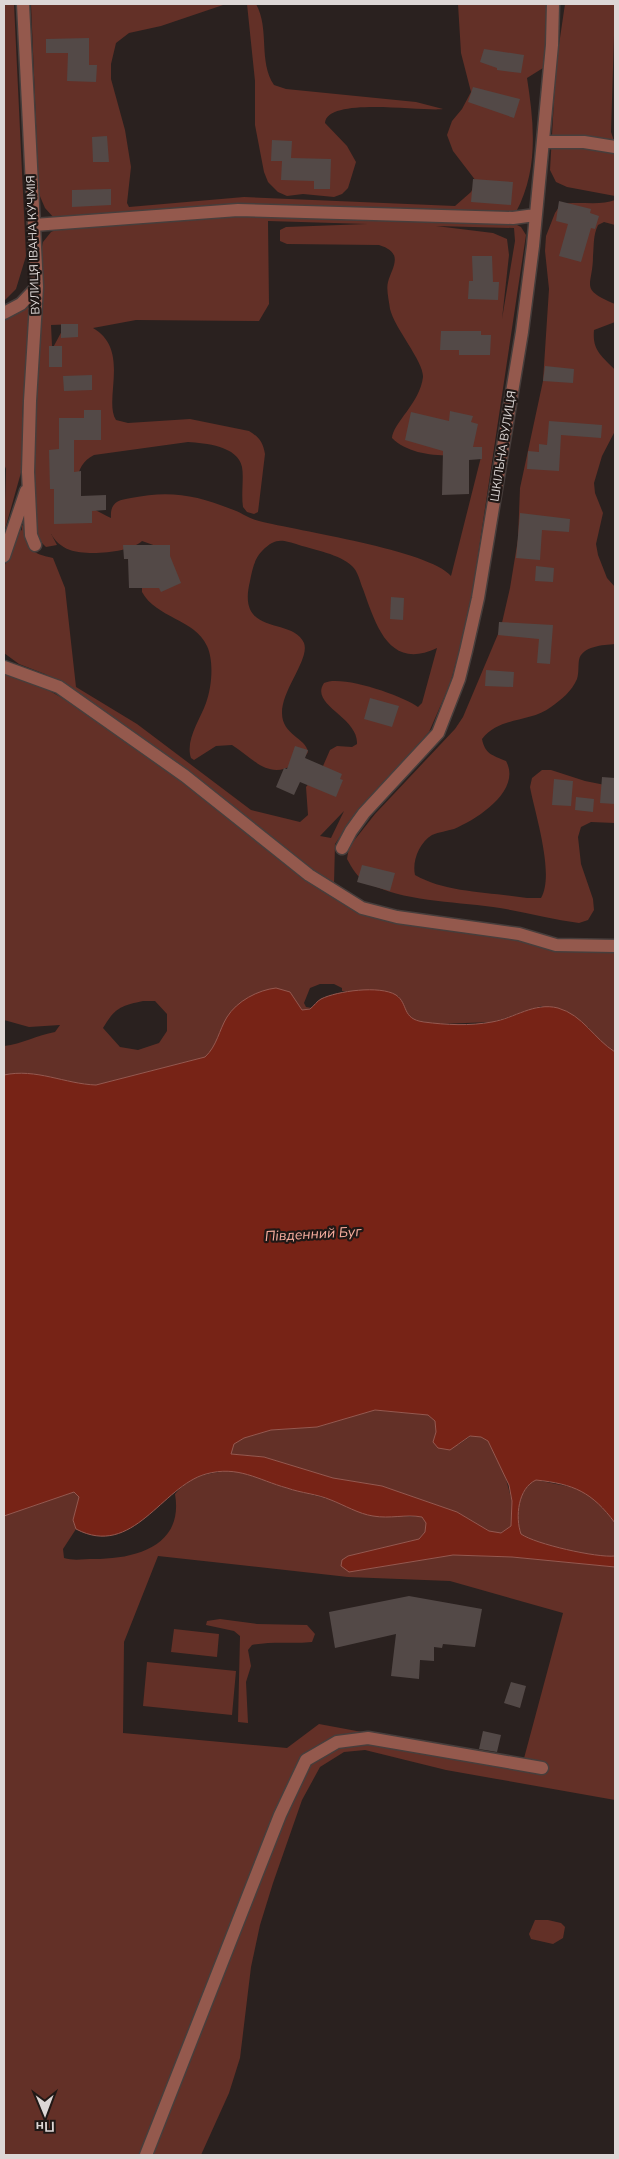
<svg xmlns="http://www.w3.org/2000/svg" width="619" height="2159" font-family="'Nunito Sans',sans-serif">
<rect width="100%" height="100%" fill="#2a211f"/>
<path fill="#633027" fill-rule="evenodd" d="M4,4h10l12,252 -10,33 -12,12z
M31,4h195l-65,22 -32,7 -13,10 -5,21v15l14,51 6,37 -4,36 2,4 115,-10 211,9 16,-14 5,-11 -23,-30 -6,-16 5,-14 10,-12 9,-17 -10,-39 -3,-49h88v30l-3,34 -16,10c7,45 12,91 -11,134l-208,-6 205,17 8,4 5,8 -57,380 -19,69 -21,48 -79,90 -15,22 -1,40 -9,-4 -251,-188 -29,-18 -26,-10 -15,-11v-85l14,-44 4,7v-6l5,3c4,23 3,25 26,30l12,30 11,99 61,37 114,86 49,12 8,-7 -2,-28 17,-21 7,-16 7,-4 15,1 5,-3c2,-27 -48,-39 -33,-61 17,-9 80,13 94,24l4,-4 15,-55c-48,23 -61,-23 -74,-59 -3,-7 -5,-18 -11,-23 -13,-12 -37,-16 -53,-21 -17,-5 -23,-8 -37,6 -8,8 -10,20 -12,30 -14,57 42,35 54,62 6,16 -22,46 -22,70 0,22 24,25 26,39 -4,7 -9,9 -15,13 -26,15 -41,-8 -61,-20l-16,1 -22,14 -3,-2c-6,-18 9,-38 15,-55 6,-16 8,-42 1,-57 -12,-27 -51,-28 -65,-54v-9l17,-36 -17,-6c-12,12 -56,15 -72,9 -9,-3 -16,-10 -20,-18l7,13 -11,2c-13,-10 -11,-36 -13,-53l8,-242 2,-10 8,-10 9,-4 48,-2 136,-12 -190,4 -9,-10 -6,-14zM268,221l99,3 -81,3 -6,3v11l7,3 92,1c26,8 13,22 9,37 -2,8 1,18 2,27 5,20 34,53 33,68 -3,26 -30,46 -31,61 21,21 63,19 90,15l-31,123c-22,-26 -153,-45 -192,-55 -10,-2 -18,-9 -28,-12 -35,-14 -62,-19 -100,-11 -14,2 -21,5 -20,20 -10,-5 -26,-12 -31,-23 -6,-16 -1,-33 14,-40l94,-13c17,1 50,4 54,25 2,11 -1,27 1,40l4,5 7,2 4,-2 7,-58c-2,-12 -6,-17 -16,-23l-59,-12 -62,4 -12,-3c-13,-20 15,-70 -23,-92l43,-8 123,1 10,-17zM436,226l78,2 1,13 -13,78 7,-64 -2,-16 -14,-6zM78,324l-1,2 -14,3 -14,26v-9h3l-1,-21zM344,811l-13,27 -11,-2z
M247,4h9c14,25 2,57 18,81l12,4 130,13 27,7c-19,3 -116,-13 -118,14l22,23 9,16 -8,26 -6,6 -8,3 -31,-3 -16,2 -9,-4 -10,-10 -4,-10 -9,-47v-44z
M565,4h50l-4,128 4,12v52l-48,-9 -11,-5 -6,-12 6,-105z
M615,200v25l-11,-3 -6,3c-5,11 -4,19 -5,31 0,31 -15,32 22,48v18l-21,8c-2,21 8,26 21,40v61l-13,25 -8,27 1,10 8,20 -7,31 2,11 9,23 8,9v57c-12,1 -33,2 -36,16 -1,6 0,13 -2,19 -5,12 -16,21 -26,28 -21,16 -51,9 -69,32 3,15 10,16 24,22 16,29 -28,58 -52,68 -7,2 -15,3 -22,6 -13,8 -20,26 -17,40 31,18 76,17 112,23h14c14,-23 -6,-84 -11,-111l2,-9 10,-8h9l34,11 30,6v36l-24,-1 -10,5 -3,10 3,27 12,35 1,11 -6,10 -9,3c-29,-4 -57,-12 -86,-16 -42,-6 -89,-5 -127,-25 -9,-5 -14,-14 -19,-23l2,-12 26,-33 80,-85 8,-12 38,-90 9,-39 8,-49 2,-51 23,-107 6,-92 -4,-38 1,-15 9,-23 6,-9c18,-3 40,2 54,-4z
M29,307l2,3 -9,106v53l-18,64 2,-64 -2,-5v-146z
M4,672l44,18 48,27 268,194 251,38v103l-13,-8 -14,-17 -47,-21 -48,16 -54,2 -26,-4 -6,-5 -9,-19 -56,-5v-3l-8,-4h-14l-10,4 -6,15 2,4 6,1 -10,2 -12,-18 -62,24 -16,34 -7,7 -109,28c-31,-1 -60,-17 -92,-10v-29c18,-2 33,-11 51,-14l5,-7 -31,2 -25,-7zM143,1001h12l12,13v17l-8,12 -21,7 -18,-3 -17,-19c12,-20 17,-22 40,-27z
M375,1410l53,5 7,6 1,11 -3,10 25,3 13,-9 10,1 7,4 17,35 7,25 -1,25 -10,7 -12,-2 -32,-19 -75,-26 -49,-8 -69,-21 -33,-3 2,-10 11,-6 27,-8 46,-3z
M226,1471l19,1 41,16 42,11 43,17 51,1 5,7 -2,8 -6,7 -71,17 1,16 104,-17 59,2 103,10v233l-169,-30 -81,-20 -21,2 -24,15 -18,33 -29,83 -13,42 -9,42 -11,91 -11,35 -28,62h-197v-639l70,-24 5,5 -6,23 3,9 -13,20 1,9c9,3 20,1 30,1 42,0 90,-13 81,-65 15,-17 29,-20 51,-23zM158,1556l190,21 102,4 113,32 -40,149 -204,-38 -32,24 -164,-15 1,-91z
M536,1480l45,9 14,10 20,24v33c-18,2 -80,-12 -94,-22 -6,-17 -3,-46 15,-54z
M220,1619l37,5 50,1 8,9 -3,8c-20,2 -40,-1 -60,3l-4,5 3,16 -5,16 2,41 -10,-1 2,-86 -6,-5 -28,-6 1,-4z
M174,1629l45,5 -2,23 -46,-5z
M147,1662l89,9 -4,44 -89,-9z
M535,1920h13l13,3 4,4 -2,11 -10,6 -22,-5 -2,-5z"/>
<path fill="#772316" stroke="#965950" fill-rule="evenodd" d="M276,988l14,4 12,18 8,-1c4,-3 7,-8 11,-10 16,-8 59,-14 75,-4 13,9 5,24 28,27 22,3 46,4 68,0 23,-4 42,-20 66,-14 25,7 36,31 57,44v471c-23,-31 -41,-39 -79,-43 -18,8 -21,37 -15,54 14,10 76,24 94,22v11l-103,-10 -59,-2 -104,17 -8,-6 1,-6 6,-4 71,-17 6,-7 1,-9 -4,-6c-16,-3 -32,2 -49,-1 -14,-2 -29,-11 -42,-16 -14,-6 -30,-7 -44,-12 -29,-8 -49,-23 -81,-14 -44,12 -73,85 -130,55l-3,-9 6,-23 -5,-5 -70,24v-441c32,-7 61,9 92,10l109,-28c12,-11 14,-27 22,-40 10,-16 31,-27 49,-29zM375,1410l53,5 7,6 1,11 -3,10 5,6 12,2 20,-14 11,1 7,4 21,44 3,16 -1,25 -10,7 -12,-2 -32,-19 -75,-26 -49,-8 -69,-21 -33,-3 3,-10 10,-6 27,-8 46,-3z"/>
<path fill="#534947" d="M89,38v27h8l-1,17 -29,-1 1,-28h-22v-14z
M484,49l40,6 -3,18 -24,-3v-2l-17,-6z
M473,87l47,12 -6,19 -46,-16z
M107,136l2,26h-16l-1,-25z
M272,140l20,1 -1,17 40,1 -1,30h-16v-8l-33,-1 1,-19h-11z
M473,179l40,3 -2,23 -40,-3z
M111,189v16l-39,2v-17z
M559,201l32,8 -1,4 9,3 -4,13 -4,-1 -10,34 -22,-6 9,-32 -12,-3z
M472,256h20l1,26h6l-1,18 -30,-1 1,-18h4z
M61,324h17v13l-17,1z
M441,331h40v4h10l-1,20h-31v-5h-19z
M49,346h13v21h-13z
M545,366l29,3 -1,14 -30,-2z
M92,375v15l-28,1 -1,-15z
M84,410h17v30h-27v32l7,-1v25l25,-1v15l-14,1v12l-38,1v-35h-4l-1,-39 10,-1v-31h25z
M450,411l23,5 -2,6 7,2 -5,23h9v12l-13,1v34l-27,1 1,-44 -38,-11 6,-28 38,9z
M549,421l53,4 -1,13 -40,-3 -2,36 -32,-2 1,-18 11,1v-8l8,1z
M520,513l50,6 -1,13 -27,-2 -2,30 -24,-2z
M123,545h47v11l11,27 -20,9 -2,-4h-30l-1,-29h-4z
M536,566l18,2 -1,14 -18,-1z
M391,597l13,1 -1,22 -13,-1z
M499,622l54,3 -3,39 -13,-1 2,-24 -41,-4z
M486,670l28,2 -1,15 -28,-1z
M370,698l29,8 -7,21 -28,-8z
M295,746l13,4 -3,8 37,16 -2,5 3,1 -7,17 -36,-15 -6,13 -18,-8 8,-19 3,1z
M602,777l13,1v26l-15,-1z
M554,779l19,2 -2,25 -19,-1z
M576,797l18,2 -1,13 -18,-2z
M362,865l33,8 -5,18 -33,-9z
M409,1596l73,13 -7,38 -32,-3 -1,4 -8,-1v14l-14,-1 -1,19 -28,-3 5,-42 -61,14 -6,-36z
M511,1682l15,4 -6,22 -16,-5z
M483,1731l18,4 -4,17 -18,-3z"/>
<g fill="none" stroke-linecap="round" stroke-linejoin="round">
<defs>
<path id="minor" d="M23,4l14,283 -7,114 -2,71 3,63 4,10
M543,142h41l31,5
M34,225l204,-15 275,8 22,-3
M4,313l17,-9 16,-17
M4,556l22,-65
M4,667l55,20 126,89 124,99 53,33 35,9 122,17 37,11 59,1
M342,848l9,-17 13,-18 74,-80 21,-54 7,-28 12,-53 44,-266 11,-86 19,-201 1,-41
M146,2155l134,-340 26,-55 31,-18 31,-4 174,30"/>
</defs>
<use href="#minor" stroke="#473e3c" stroke-width="15"/>
<use href="#minor" stroke="#94594d" stroke-width="12"/>
</g>
<g text-anchor="middle" dominant-baseline="central" stroke-width="4.5" stroke-linejoin="round" paint-order="stroke">
<g font-size="12" fill="#ddd7d6" stroke="#201816">
<text transform="translate(33 245) rotate(-92)">ВУЛИЦЯ ІВАНА КУЧМІЯ</text>
<text transform="translate(503 446) rotate(-81)">ШКІЛЬНА ВУЛИЦЯ</text>
</g>
<g font-size="14" font-style="italic" fill="#f8ae9f" stroke="#201816">
<text transform="translate(313 1234) rotate(-3)">Південний Буг</text>
</g>
</g>
<rect width="619" height="2159" fill="none" stroke="#ddd7d6" stroke-width="10"/>
<g transform="translate(45 2114) rotate(179)" stroke="#201816" stroke-width="4" paint-order="stroke">
<path d="M0-4L9 19L0 12L-9 19Z" fill="#ddd7d6"/>
<text y="-8" font-size="14" font-weight="bold" text-anchor="middle" fill="#ddd7d6">Пн</text>
</g>
</svg>
